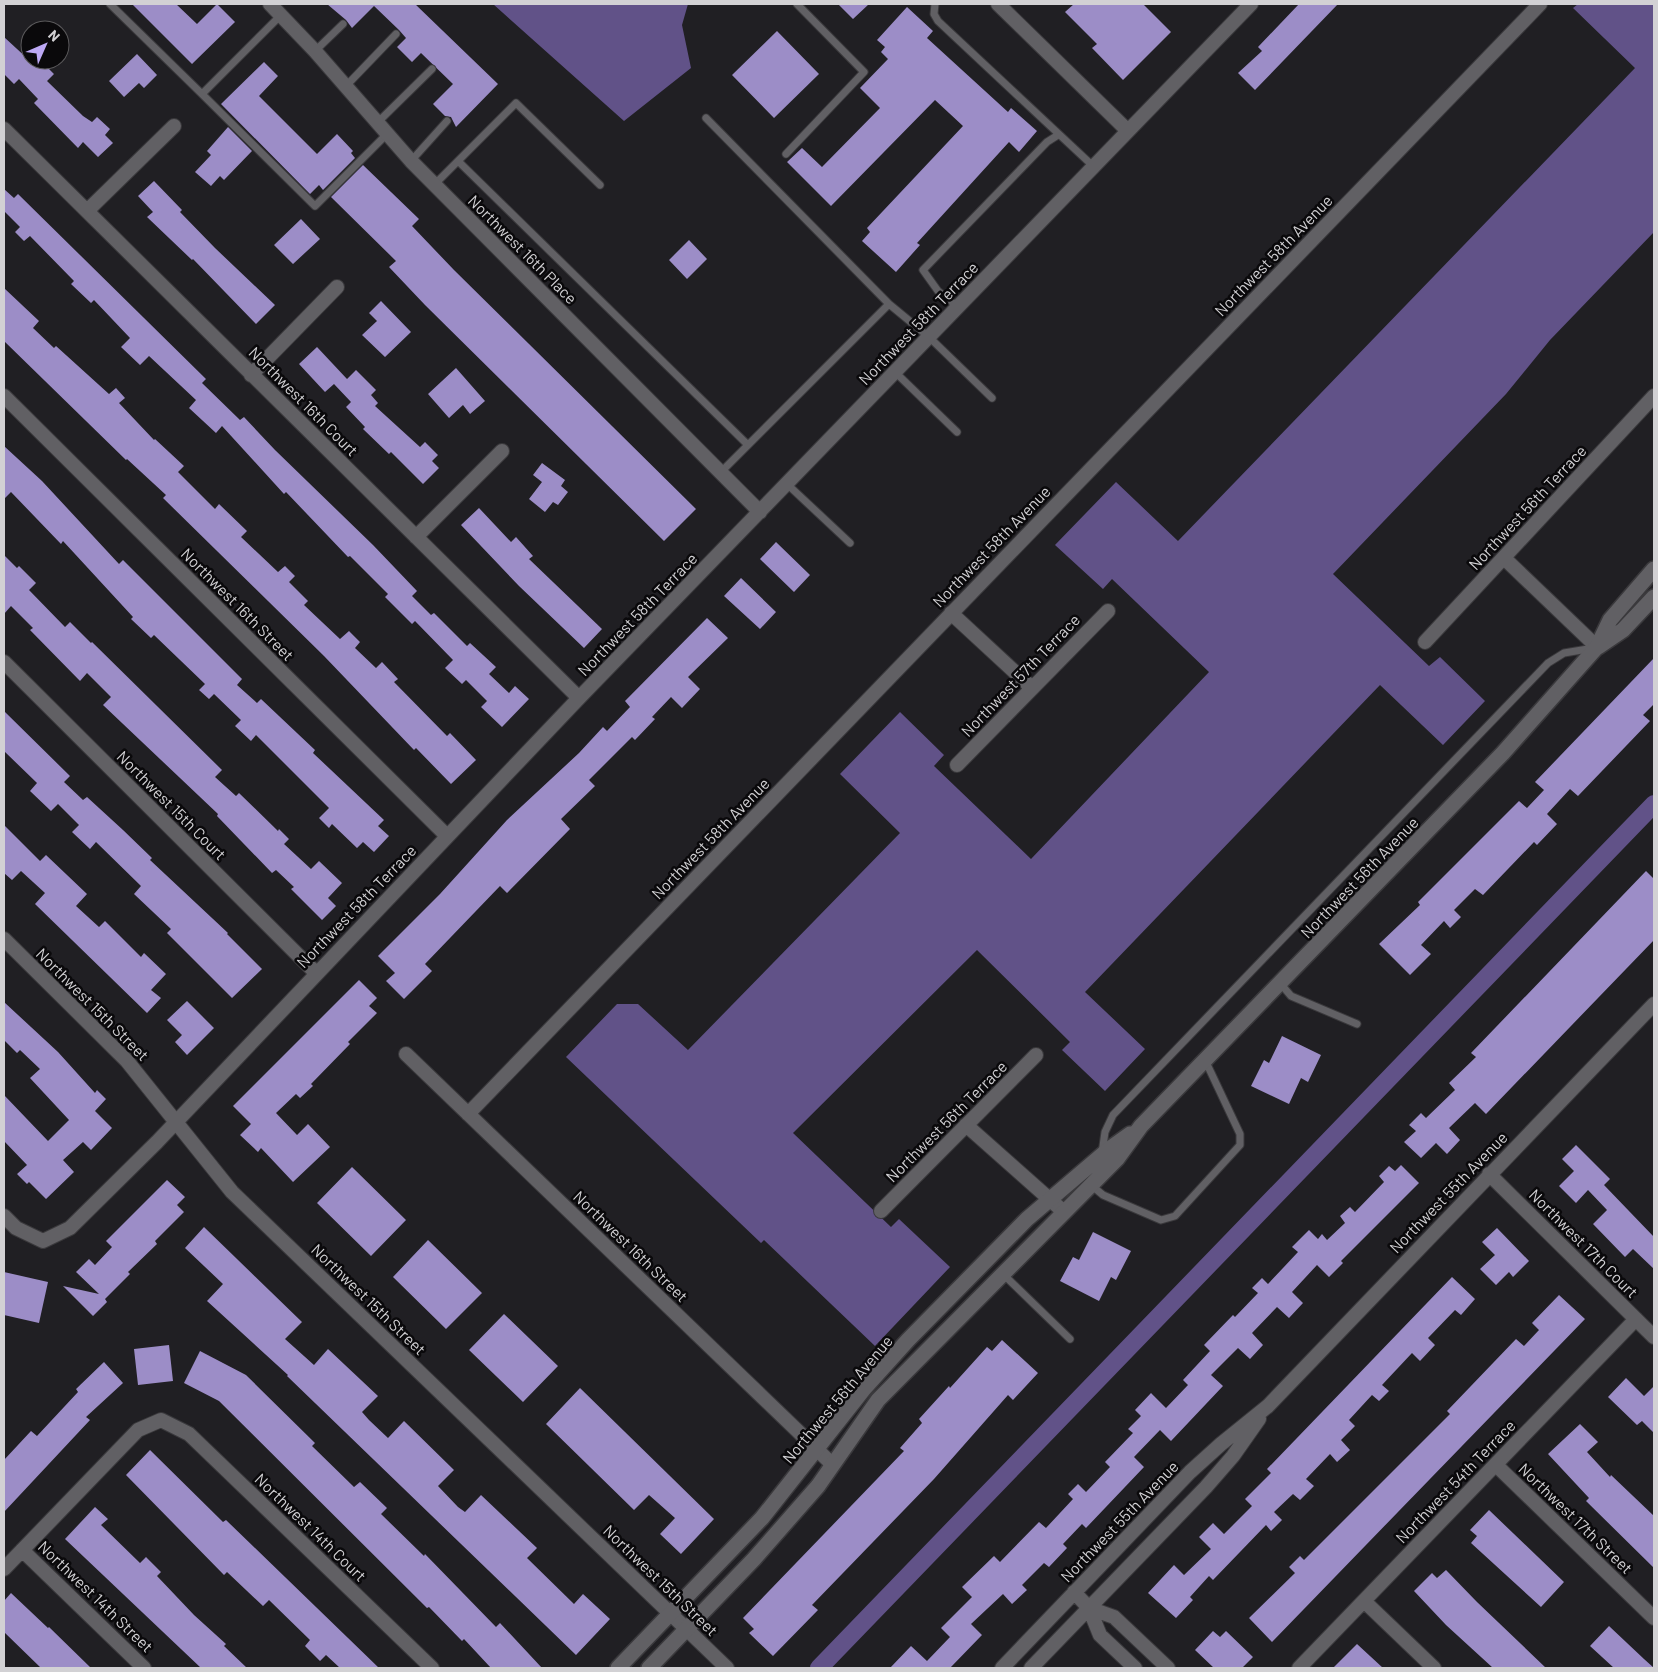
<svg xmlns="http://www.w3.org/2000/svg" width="1658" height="1672" font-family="Barlow,sans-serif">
<rect width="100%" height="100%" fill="#201f23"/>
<path fill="#615288" d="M493,4h195l-6,21 9,43 -67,53z
M1578,4h76v228l-104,108 -44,54 -173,180 96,92 11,-9 45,44 -42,44 -63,-60 -295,307 60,57 -40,42 -43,-41 8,-8 -93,-92 -184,183 98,94 8,-8 51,48 -75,79 -111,-106 -3,3 -195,-186 51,-53h21l50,46 212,-217 -60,-59 60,-62 44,43 -10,11 97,93 178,-187 -97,-93 -9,10 -48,-44 61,-63 62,59 457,-473 -62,-60z"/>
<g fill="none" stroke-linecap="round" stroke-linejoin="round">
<path stroke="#615288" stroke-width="18" d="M819,1668l835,-864"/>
</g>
<path fill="#9c8dc7" d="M132,4h44l21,20 20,-20 18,18 -43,42z
M327,4h88l83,80 -42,43 -5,-10 -6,-1 -12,-12 20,-20 -32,-31 -9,9 -15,-15 9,-9 -7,-8 -25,-24 -22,22 -6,-8z
M838,4h31l-16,15z
M1074,4h69l28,28 -48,48 -31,-32 5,-4 -32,-32z
M1299,4h39l-83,86 -17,-17 24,-22 -4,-4z
M907,7l26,24 -6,7 81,74 3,-4 26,23 -18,21 -10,-10 -92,101 3,2 -24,27 -34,-31 8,-9 -3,-4 96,-102 -28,-26 -104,106 -44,-44 15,-14 20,19 58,-59 -20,-20 28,-29 -7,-7 4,-5 -8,-7z
M777,31l42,43 -45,44 -42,-43z
M4,37l25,23h11l14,14 -7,7 36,35 9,6 5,-5 13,12 -5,6 8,8 -15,14 -15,-15 -5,6 -44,-45 4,-4 -19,-20 -5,5 -10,-10z
M137,54l20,21 -13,13 -5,-5 -15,14 -15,-16z
M264,62l14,14 -19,20 58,58 20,-20 16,17 -2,2 4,5 -32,32 -4,-5 -9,9 -89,-90z
M228,127l24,24 -28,29 -4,-4 -9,10 -16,-14 16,-17 -4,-4z
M363,165l56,54 -7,7 42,44 242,239 -32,32 -239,-236 -36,-38 7,-6 -65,-64z
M154,181l28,29 -2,2 35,36 60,57 -19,19 -63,-65 -1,1 -45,-43 6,-5 -15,-16z
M4,189l10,9 4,-4 188,185 -4,4 38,37 4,-3 31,33 98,95 44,46 -5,5 19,19 3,-2 33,33 3,-3 26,24 -7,7 20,19 6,-7 14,13 -27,28 -21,-20 6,-6 -21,-21 -4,4 -17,-16 8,-8 -38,-39 -3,3 -27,-27 3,-3 -38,-38 -2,1 -62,-65 -2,2 -62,-68 -6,7 -27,-25 7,-8 -47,-44 -9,9 -19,-18 9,-9 -36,-38 -3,3 -20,-19 3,-3 -44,-45 -6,5 -9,-9 5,-5 -16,-16z
M301,219l19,20 -27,25 -19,-19z
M689,240l18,19 -20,20 -18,-19z
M4,288l35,33 -6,7 21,20 2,-2 53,48 7,-6 9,10 -6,5 35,37 1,-1 29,27 -6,6 37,37 4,-5 28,27 -6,6 37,35 7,-6 10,10 -6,6 19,19 -4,4 36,34 9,-8 11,11 -5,6 21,20 6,-6 16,17 -4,3 53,54 3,-3 26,27 -25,24 -35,-36 -2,2 -90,-94 -161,-158 3,-3 -39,-36 -1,1 -122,-119z
M381,301l30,31 -26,25 -23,-22 15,-14 -8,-8z
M317,347l30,32 9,-9 20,20 -5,5 7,8 -3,3 45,41 5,-5 13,13 -6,6 7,7 -16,16 -32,-32 -2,2 -26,-25 2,-2 -19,-20 5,-5 -17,-18 -9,8 -26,-28z
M456,368l29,33 -15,13 -7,-9 -14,13 -21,-24z
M4,446l38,35 77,83 4,-4 119,119 -5,6 20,18 4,-4 54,51 -2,3 71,67 -6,6 11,10 -15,16 -11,-10 -6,6 -25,-24 -3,4 -10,-10 10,-10 -73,-73 -5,6 -16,-15 6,-6 -27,-26 -5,5 -10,-9 6,-6 -51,-49 -3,3 -20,-19 2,-2 -70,-76 -2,3 -50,-52 -7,7z
M542,463l23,17 -4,6 7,6 -10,13 -5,-3 -8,10 -16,-13 13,-17 -9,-7z
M479,508l32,34 5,-5 17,19 -4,3 73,70 -18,19 -65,-62 -58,-61z
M776,542l34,33 -16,17 -34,-33z
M4,555l13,13 2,-2 17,17 -7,7 36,37 5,-5 21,21 1,-1 130,128 -7,7 21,19 3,-3 39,38 1,-2 10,10 -5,5 27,25 8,-8 23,22 -14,15 8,8 -14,14 -31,-31 3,-2 -18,-17 -4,3 -55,-57 1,-2 -115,-109 8,-8 -24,-24 -7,8 -50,-51 3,-2 -22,-22 -7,8z
M741,578l35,34 -16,17 -36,-33z
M707,618l21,20 -40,39 12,12 -18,19 -11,-11 -19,20 3,2 -20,21 -3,-3 -43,43 6,6 -34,33 9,10 -63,64 -7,-7 -75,78 7,7 -28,28 -18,-18 9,-8 -17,-17 62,-62 67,-74 72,-67 24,-26 4,4 23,-24 -5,-6z
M1654,658v46l-11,11 7,6 -72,75 -8,-7 -23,25 10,10 -20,21 -3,-3 -51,53 -8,-6 -21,21 7,7 -11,11 -6,-7 -23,24 10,9 -21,21 -31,-31 41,-39 -2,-3 101,-101 8,7 17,-18 -9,-8z
M4,711l66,65 -6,6 19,18 4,-3 36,33 29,28 -2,2 78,73 -1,1 35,35 -30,29 -65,-65 4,-4 -37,-35 7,-8 -45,-44 -6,7 -18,-17 7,-7 -21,-21 -7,7 -21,-20 7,-8 -33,-32z
M4,825l36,36 6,-6 41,39 -11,12 23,21 6,-6 36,36 3,-4 22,21 -15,16 10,8 -14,15 -112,-109 10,-11 -24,-22 -9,9 -8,-7z
M1646,871l8,8v61l-168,174 -11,-11 -26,25 11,12 -13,14 -11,-11 -15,15 -17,-16 12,-11 -7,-6 12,-12 5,5 29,-28 -6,-7 27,-26 -5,-4z
M359,980l18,18 -8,8 8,7 -29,29 2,2 -39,40 2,2 -13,12 -4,-4 -20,19 21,22 11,-11 22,23 -37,35 -32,-34 -3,4 -18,-17 11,-11 -18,-18z
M187,1001l27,27 -27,27 -12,-13 7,-7 -15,-15z
M4,1002l54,50 37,41 2,-3 9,9 -11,12 17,17 -21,22 -8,-8 -20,18 11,12 -28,27 -17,-17 -2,2 -10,-10 10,-9 -23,-24v-46l44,46 21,-21 -39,-42 10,-9 -20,-19 -3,3 -13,-13z
M1282,1036l39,19 -13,27 -7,-4 -12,26 -38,-18 13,-26 5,3z
M1576,1145l34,34 -6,6 50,52v32l-21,-20 -8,8 -32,-33 14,-14 -19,-20 -12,13 -17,-17 15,-15 -12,-12z
M1401,1165l18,18 -78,78 2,2 -14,14 -12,-12 -25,27 11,11 -14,15 -12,-11 -25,26 11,12 -13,14 -12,-11 -27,27 12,11 -52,55 -11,-11 -26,27 10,10 -58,61 -4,-4 -19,20 4,4 -18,19 -5,-4 -22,22 5,5 -15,14 -9,-10 -32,30 11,11 -32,33h-60l21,-22 16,15 23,-24 -9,-9 31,-31 -10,-10 32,-31 6,6 39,-40 7,6 27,-29 -5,-5 10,-10 8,8 24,-25 -5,-5 28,-29 -5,-4 13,-13 -6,-6 16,-17 15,15 22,-23 -5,-5 27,-29 -6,-6 29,-30 2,2 23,-24 -6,-5 10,-10 6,6 30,-32 -6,-5 17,-17 9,9 4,-5 5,6 18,-17 -5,-7 10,-9 5,5 29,-30 -5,-6 10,-10 6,5z
M352,1167l54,53 -35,36 -54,-53z
M167,1180l18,17 -8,8 7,7 -29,29 2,3 -29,28 2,2 -25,25 2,3 -14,14 -30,-30 36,8 -23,-22 13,-13 6,6 17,-18 -6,-6z
M204,1227l98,95 -17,17 29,26 14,-16 50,47 -16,16 7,8 19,18 16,-17 50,49 -16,16 20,21 7,5 16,-17 56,53 -10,10 47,46 9,-10 27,25 -34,36 -289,-279 1,-1 -81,-74 16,-17 -38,-36z
M1497,1228l32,33 -16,16 -4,-5 -13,13 -16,-16 15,-14 -13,-13z
M1093,1232l38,19 -15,29 -5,-3 -12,24 -39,-20 13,-24 6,3z
M428,1240l54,53 -36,36 -53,-52z
M4,1272l44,10 -9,41 -35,-8z
M1452,1277l23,22 -14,16 -6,-5 -27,28 7,7 -15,16 -8,-8 -30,32 7,6 -10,10 -7,-6 -23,25 6,6 -14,14 9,10 -13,12 -7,-8 -24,25 8,7 -14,14 -7,-6 -19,18 8,8 -11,11 -5,-6 -53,55 -4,-4 -19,21 3,3 -17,18 -28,-25 26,-28 10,10 27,-26 -12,-12 14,-14 11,11 28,-28 -7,-7 26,-26 -4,-4z
M1559,1295l26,24 -313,323 -23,-24 46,-45 -6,-6 11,-11 4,4 146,-146 -3,-3 69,-72 8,7 15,-16 -7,-7z
M504,1314l54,52 -35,36 -54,-52z
M1002,1340l36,33 -25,27 -5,-5 -74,84 -122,126 6,5 -45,46 -24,-23 5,-4 -11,-11 161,-167 -4,-3 22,-25 -3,-4 30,-33 1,2 37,-41 5,4z
M169,1345l4,36 -35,4 -4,-36z
M200,1351l46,24 69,68 -3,3 42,41 6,-5 27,26 -6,6 43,42 1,-2 71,73 4,-4 42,45h-51l-27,-29 -2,2 -33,-34 -2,1 -208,-207 -35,-18z
M104,1362l19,21 -37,34 4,3 -86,92v-52l27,-29 6,5 41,-44 -2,-3z
M1626,1378l18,18 10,-10v47l-12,-12 -5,4 -29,-28z
M580,1388l134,131 -33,35 -21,-20 15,-16 -26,-23 -15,15 -88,-86z
M1580,1424l18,18 -11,10 23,25 1,-2 43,41v52l-68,-67 3,-3 -41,-44z
M150,1450l73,72 3,-2 153,148h-39l-14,-13 -6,6 -15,-15 5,-6 -41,-40 -6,6 -36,-34 -3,3 -98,-100z
M95,1507l13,12 -7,6 39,38 6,-6 15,15 -4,4 37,39 32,29 -2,2 23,22h-46l-136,-129z
M1489,1510l75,72 -23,25 -70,-64 6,-7 -7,-6z
M1446,1570l31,32 69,66h-53l-47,-43 -32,-34 18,-18 5,5z
M11,1593l37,35 1,-1 42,41h-50l-37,-36v-31z
M1609,1626l35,33 10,9h-40l-24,-22z
M1213,1631l7,6 6,-6 27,26 -11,11h-28l-19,-18z
M1357,1644l26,24h-50z"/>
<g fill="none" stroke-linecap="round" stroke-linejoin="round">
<defs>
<path id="service" d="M110,4l92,90
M935,4l-1,10 4,7 155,145
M281,15l-79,79 113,112 72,-72
M315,51l28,-27
M346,86l50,-52
M706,118l183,186 -169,169
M377,123l55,-54
M786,154l78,-82 -67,-68
M411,161l36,-40
M458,161l290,284
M434,185l82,-82 84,82
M889,304l40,33 63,61
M958,307l-20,-16 -15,-21 124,-128 11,-7
M895,372l62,60
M787,484l63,59
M1280,983l11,13 66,28
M1102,1153l3,-21 8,-17 435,-452 16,-10 30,-5
M1091,1185l12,10 58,25 14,-4 65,-71v-11l-35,-74
M1003,1274l67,65"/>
<path id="minor" d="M270,4l45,47 96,110 349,351
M998,4l129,126
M4,129l575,569
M87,211l87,-85
M251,375l86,-88
M4,396l443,440
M416,537l86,-86
M1504,558l93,89
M951,613l80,74
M1425,642l229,-246
M4,662l312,311
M957,765l151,-154
M4,939l123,122 105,131 495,476
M406,1054l426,410
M468,1114l1072,-1110
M966,1125l98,87
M1489,1174l165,163
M881,1211l155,-156
M4,1216l12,12 27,13 27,-13 87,-86 422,-444 672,-694
M1496,1465l158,153
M22,1550l122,118
M4,1569l134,-139 23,-10 28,14 243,234
M1074,1592l15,16 11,27 35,33
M1364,1601l70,67
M1089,1608l25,9 54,51
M1002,1668l188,-196 31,-28 47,-38 386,-402
M1031,1668l175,-181 27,-31 26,-37
M1299,1668l337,-349"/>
<path id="tertiary" d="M1598,647l25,-17 31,-33
M618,1668l144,-150 101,-128 45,-50 119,-121 82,-70 21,-15
M649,1668l105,-109 64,-73 60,-86 239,-241 24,-33 362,-373 94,-106 13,-27 44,-51"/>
</defs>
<use href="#service" stroke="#3a393c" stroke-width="9"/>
<use href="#minor" stroke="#3a393c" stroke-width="16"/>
<use href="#tertiary" stroke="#3a393c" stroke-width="18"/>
<use href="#service" stroke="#616064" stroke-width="7"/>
<use href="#minor" stroke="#616064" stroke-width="14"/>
<use href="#tertiary" stroke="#616064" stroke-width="15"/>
</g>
<g text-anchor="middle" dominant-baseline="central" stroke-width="5" stroke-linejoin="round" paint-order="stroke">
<g font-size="16" fill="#d2d1d4" stroke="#0a090b">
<text transform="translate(523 249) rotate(45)">Northwest 16th Place</text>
<text transform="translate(1273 255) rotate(-46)">Northwest 58th Avenue</text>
<text transform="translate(918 323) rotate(-46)">Northwest 58th Terrace</text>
<text transform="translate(304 401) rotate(45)">Northwest 16th Court</text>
<text transform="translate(1527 507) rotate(-47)">Northwest 56th Terrace</text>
<text transform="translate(991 546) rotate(-46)">Northwest 58th Avenue</text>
<text transform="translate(238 604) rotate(45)">Northwest 16th Street</text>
<text transform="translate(637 614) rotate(-46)">Northwest 58th Terrace</text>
<text transform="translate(1020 675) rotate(-46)">Northwest 57th Terrace</text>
<text transform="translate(172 805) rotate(45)">Northwest 15th Court</text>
<text transform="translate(710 838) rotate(-46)">Northwest 58th Avenue</text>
<text transform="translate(1359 877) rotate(-46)">Northwest 56th Avenue</text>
<text transform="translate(356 906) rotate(-46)">Northwest 58th Terrace</text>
<text transform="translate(93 1004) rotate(45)">Northwest 15th Street</text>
<text transform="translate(946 1121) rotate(-45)">Northwest 56th Terrace</text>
<text transform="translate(1448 1192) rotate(-46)">Northwest 55th Avenue</text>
<text transform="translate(1584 1243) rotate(45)">Northwest 17th Court</text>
<text transform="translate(631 1246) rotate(44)">Northwest 16th Street</text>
<text transform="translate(369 1299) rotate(44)">Northwest 15th Street</text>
<text transform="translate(837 1399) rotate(-50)">Northwest 56th Avenue</text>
<text transform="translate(1455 1481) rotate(-46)">Northwest 54th Terrace</text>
<text transform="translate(1576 1518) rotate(44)">Northwest 17th Street</text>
<text transform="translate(1119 1521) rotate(-46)">Northwest 55th Avenue</text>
<text transform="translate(311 1527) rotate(44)">Northwest 14th Court</text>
<text transform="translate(661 1580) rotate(44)">Northwest 15th Street</text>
<text transform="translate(96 1596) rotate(44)">Northwest 14th Street</text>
</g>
</g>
<rect width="1658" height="1672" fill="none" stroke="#d2d1d4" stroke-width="10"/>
<g transform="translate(45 45) rotate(45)"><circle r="24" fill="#0a090b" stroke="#5a595b"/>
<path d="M0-4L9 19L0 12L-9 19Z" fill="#bda9f5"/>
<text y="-8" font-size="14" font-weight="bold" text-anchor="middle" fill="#d2d1d4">N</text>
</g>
</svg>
